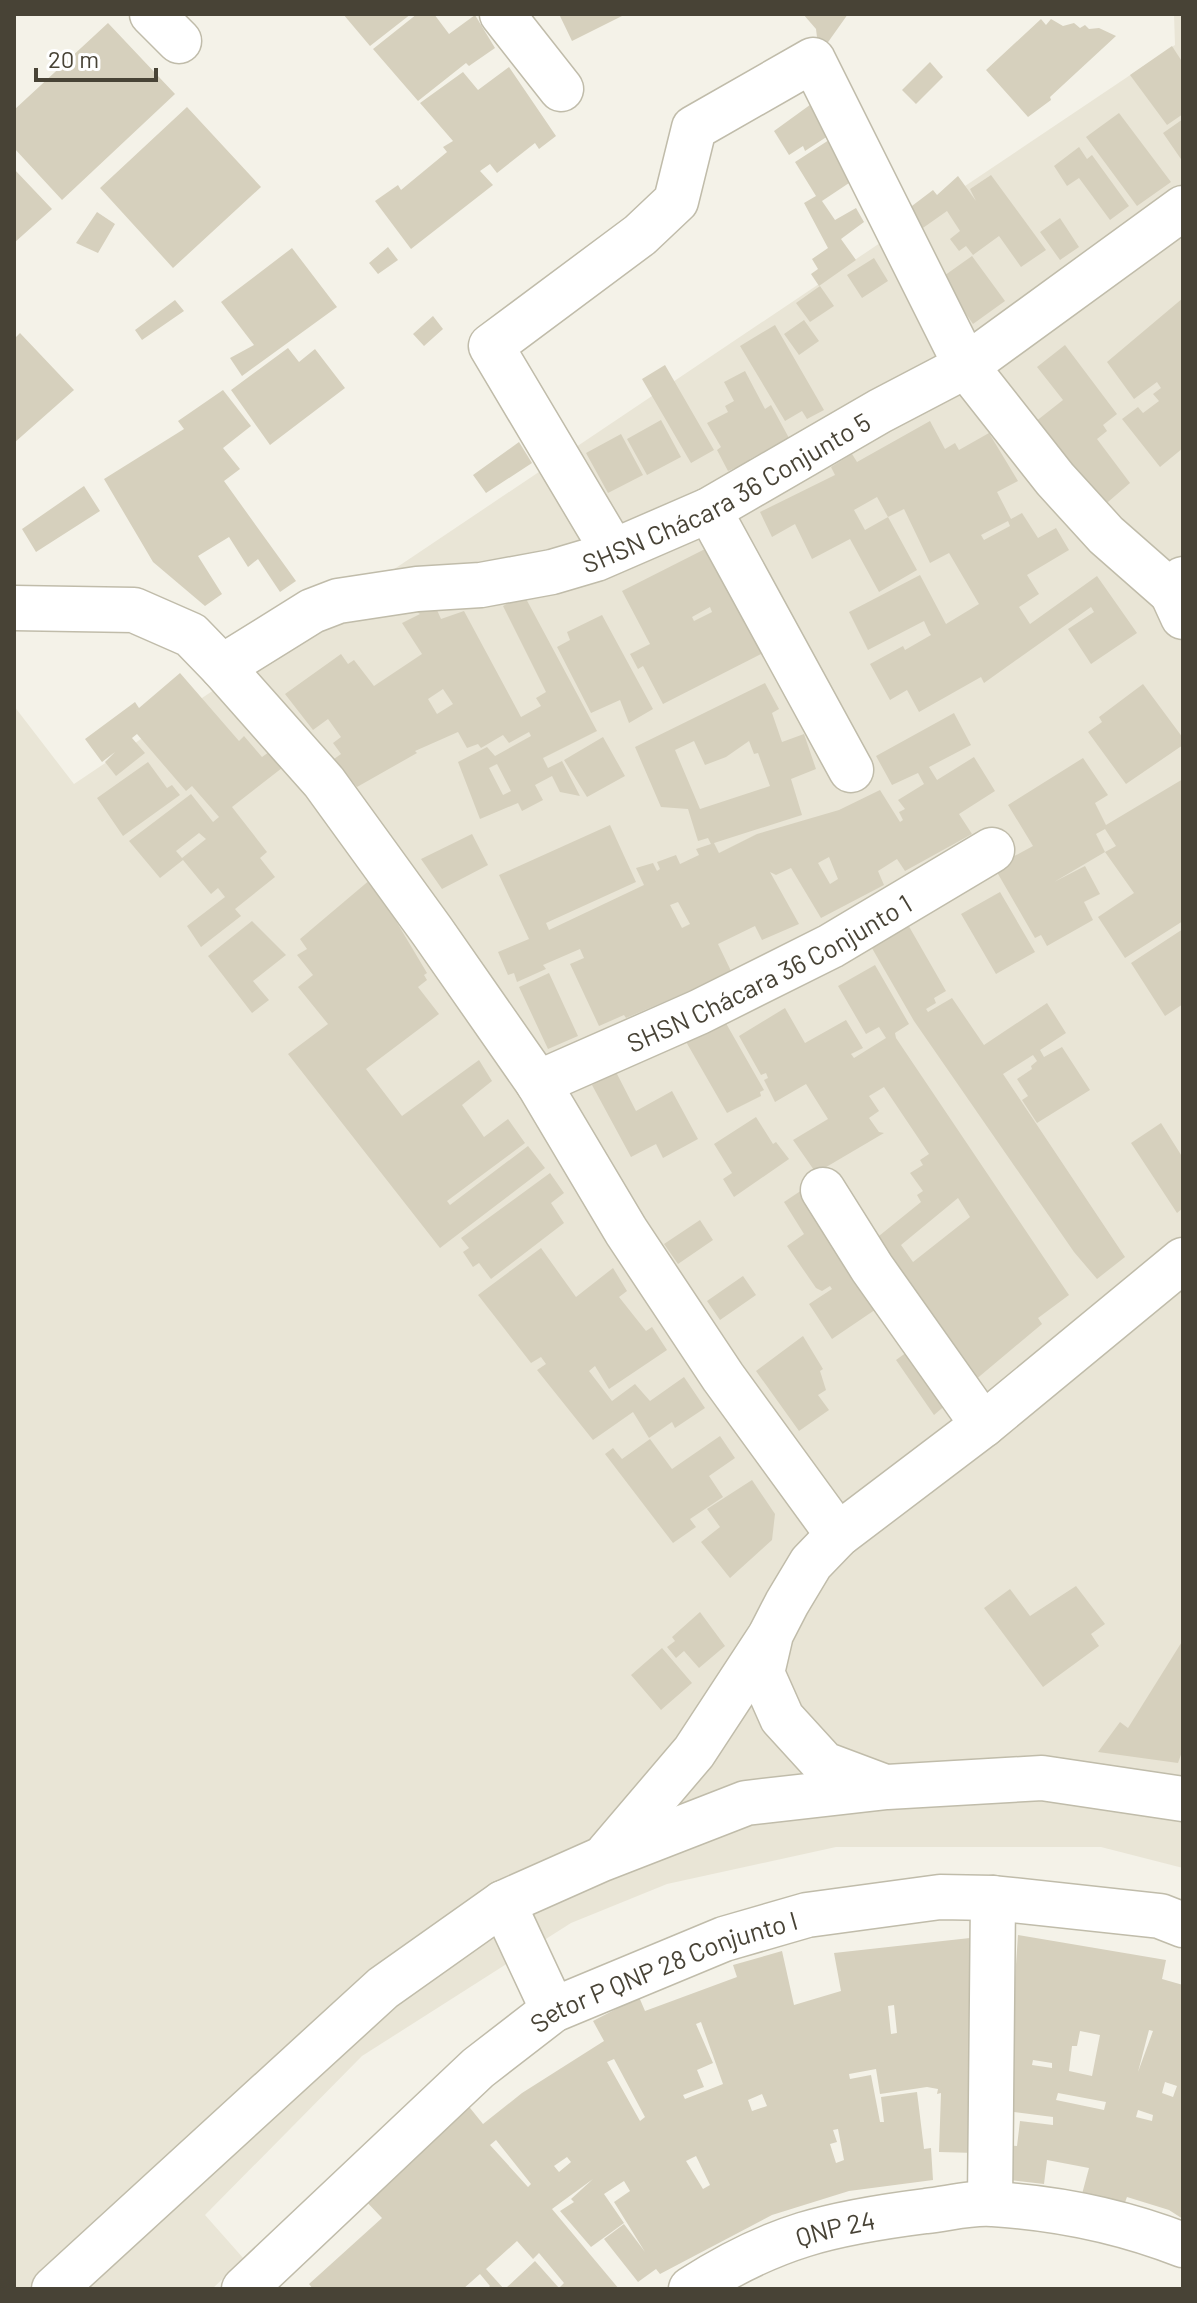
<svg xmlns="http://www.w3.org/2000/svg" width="1197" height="2303" font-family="Barlow,sans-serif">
<rect width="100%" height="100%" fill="#f4f2e8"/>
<path fill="#e9e5d6" d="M1174,14h9v1854l-82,-21h-265l-169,37 -96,39 -209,133 -157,159 39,44 -32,30h-198v-1583l60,78 1101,-739z"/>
<path fill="#d6d0bd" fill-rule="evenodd" d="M343,14h68l-41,32z
M417,14h17l15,20 26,-19 20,33 -26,18 -3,-3 -48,38 -45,-52z
M559,14h67l-54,27z
M803,14h45l-22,31 -9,-8 -1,-8z
M1041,19l5,6 5,-6 12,7 11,-3 6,5 5,-3 4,4 10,-1 17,8 -66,61 1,3 -23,17 -42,-47z
M108,23l67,71 -113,106 -48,-52v-38z
M1172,46l11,17v51l-16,11 -37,-50z
M930,62l13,15 -27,27 -14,-14z
M509,67l47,69 -17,13 -4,-6 -38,30 -7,-9 -10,7 13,14 -82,64 -36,-48 23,-16 3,5 46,-38 -4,-5 10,-6 -33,-38 43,-31 15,18z
M814,102l17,32 -26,17 -2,-5 -14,9 -15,-24z
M187,107l74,80 -88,81 -73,-80z
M1119,113l52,69 -34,24 -51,-69z
M1183,119v43l-20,-29z
M829,140l26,39 -33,22 13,19 21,-12 8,14 -23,17 15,21 -37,26 -8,-12 7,-5 -6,-10 16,-11 -24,-45 12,-7 -21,-34z
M1079,147l8,12 5,-4 37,51 -19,14 -31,-42 -12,8 -13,-20z
M14,169l38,40 -38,34z
M991,175l55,75 -25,17 -22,-31 -26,19 -7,-9 -7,5 -9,-12 10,-8 -13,-20 -27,19 -16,-18 29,-22 4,5 21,-19 18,25 -6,-12z
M97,212l18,12 -17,29 -22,-10z
M1060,218l19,29 -19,13 -20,-28z
M388,247l10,13 -20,14 -9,-11z
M292,248l45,59 -95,69 -12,-18 24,-13 -33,-43z
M972,256l33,45 -32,23 -32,-46z
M874,258l14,23 -26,17 -15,-23z
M820,286l14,20 -24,16 -14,-19z
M1183,298v150l-23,19 -38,-48 16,-12 5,6 16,-12 -6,-7 8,-6 -4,-6 -23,17 -27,-37z
M175,300l9,11 -42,29 -7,-10z
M433,316l10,13 -19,17 -11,-12z
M804,320l15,21 -20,14 -15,-21z
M775,325l49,85 -17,9 -5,-8 -17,10 -45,-75z
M20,333l54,57 -60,53v-104z
M1065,345l52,69 -14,11 4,6 -10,8 33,44 -29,25 -66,-86 28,-22 -26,-33z
M288,348l11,14 16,-13 30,39 -75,57 -39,-55z
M665,365l49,85 -23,13 -49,-84z
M745,371l20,38 6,-4 18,33 -39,21 3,5 -16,8 -2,-4 -7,3 -11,-21 4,-3 -14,-24 21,-11 -3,-6 9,-5 -10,-19z
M223,390l28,36 -28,22 17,21 -16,12 72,100 -16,11 -22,-33 -10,8 -19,-30 -31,19 24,38 -17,12 -52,-44 -49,-83 80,-50 -6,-8z
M661,420l20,37 -34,18 -20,-36z
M930,421l15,28 10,-6 4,7 30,-17 29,48 -21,11 14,27 11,-6 16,25 18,-10 13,22 -42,25 12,19 -20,13 11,17 67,-48 40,57 -46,31 -23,-35 26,-17 -3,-5 -107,76 -3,-6 -62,35 -12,-22 -17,10 -20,-36 33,-18 2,4 26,-15 -2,-3 -5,-11 -56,29 -19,-38 71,-37 26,49 33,-20 -30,-51 -19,10 -26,-54 -16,8 -11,-20 -23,13 11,20 23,-13 29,53 -38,22 -29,-53 -38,20 -17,-35 -23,13 -12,-25 75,-37 -4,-8 21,-13 5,8zM1008,521l2,5 -26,14 -3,-5z
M621,434l22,41 -35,18 -22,-40z
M519,442l13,21 -46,30 -13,-18z
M84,486l16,25 -64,41 -14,-23z
M705,549l58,104 -100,51 -20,-38 -5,3 -8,-15 20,-10 -28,-53zM710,607l2,5 -18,9 -2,-4z
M524,595l73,136 -54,27 5,10 14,-7 18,35 -20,-4 -8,-16 -17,9 8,15 -21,11 -4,-8 -38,16 -22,-57 29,-15 8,9 36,-20 -2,-4 -20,11 -6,-8 -22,13 -3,-4 -11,4 -9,-16 -43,19 2,2 -60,34 -23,-28 7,-5 -8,-11 8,-6 -13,-18 -15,11 -28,-36 56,-40 7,10 6,-4 20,26 48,-32 -20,-31 18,-9 -3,-2 20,-2 4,9 23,-8 57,106 20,-11 -5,-8 10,-6 -43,-86zM443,689l10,15 -16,10 -9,-15zM497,764l14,27 -8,4 -14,-27z
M602,615l51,94 -24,14 -9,-23 -29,13 -34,-66 13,-7 -3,-8z
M180,673l59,68 5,-5 18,21 7,-5 13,16 -50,39 35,45 -7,6 15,19 -40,32 6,7 -40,31 -14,-21 38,-29 -7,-9 -7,6 -28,-34 -23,18 -31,-37 62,-47 22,28 6,-5 -27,-31 -6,5 -49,-57 -5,4 13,15 -29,23 -11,-14 10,-10 -13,10 -17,-23 50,-37 4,6zM199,833l7,6 -24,19 -6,-7z
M765,683l14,26 -7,4 10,29 22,-8 12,35 -25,10 11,36 -88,28 5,10 38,-19 82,-24 41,-20 20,32 3,-2 -4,-8 6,-3 -7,-9 26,-16 -6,-11 -26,12 -16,-29 78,-43 17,32 -42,22 8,13 37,-23 21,34 -36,23 13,20 -67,37 -8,-12 -19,12 6,14 -63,33 -30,-50 -15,7 -6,-3 29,52 -37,16 -7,-14 -37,18 14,29 -106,45 -2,-3 -25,11 -29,-62 14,-6 -4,-9 -37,16 3,4 -29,13 -3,-9 -6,2 -10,-23 31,-13 -30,-64 111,-50 26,57 -90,41 3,7 95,-45 -8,-17 17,-5 4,8 3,-2 -3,-7 19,-7 4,9 19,-9 -3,-6 15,-5 -3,-6 -10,3 -10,-32 -27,-2 -26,-60zM694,741l11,24 21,-8 23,-16 5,13 4,-1 12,33 -70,23 -25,-59zM829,857l9,22 -8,5 -12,-21zM678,902l12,22 -8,4 -12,-23z
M1143,684l40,54v7l-57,39 -38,-52 14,-10 -3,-5z
M603,737l22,39 -38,21 -23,-37z
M1083,758l25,37 -13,8 11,22 77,-46v142l-58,37 -27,-41 36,-24 -29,-41 11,-6 -11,-17 -9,5 9,18 -51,30 31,-16 15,28 -16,8 9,18 -46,26 -6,-11 -6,3 -41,-71 39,-21 -25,-41z
M148,762l19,26 5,-3 8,10 -57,41 -26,-38z
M472,834l16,31 -46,24 -21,-30z
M371,879l56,94 -3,2 3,5 -9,7 21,27 -73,55 36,47 77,-56 13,21 -30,24 22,32 24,-18 17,24 -78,58 3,4 78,-59 17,22 -105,80 -152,-194 40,-30 -30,-37 15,-12 -16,-20 10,-6 -7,-10z
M1000,892l35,60 -39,22 -35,-60z
M252,921l34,34 -33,26 16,19 -17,13 -44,-57z
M907,923l39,68 -12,7 2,5 -10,6 2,3 24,-14 32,47 63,-42 19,30 -26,17 4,7 18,-10 28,43 -53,33 -15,-23 6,-4 -11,-17 15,-10 -1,-3 6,-5 -4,-6 -30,19 122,183 -28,22 -23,-27 -160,-231 -45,-78z
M1183,929v75l-18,12 -34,-53z
M875,965l34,59 -14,9 1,5 173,257 -31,23 4,6 -68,57 -100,-141 47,-38 -4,-7 6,-4 -13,-18 13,-8 -3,-5 9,-6 -45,-67 -15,9 10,15 -10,7 10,14 5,1 -68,40 -23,-33 35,-21 -22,-35 -31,18 -11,-22 4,-2 -2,-5 -5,2 -22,-39 46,-28 20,35 41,-23 17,28 -12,6 3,4 32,-20 -7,-11 -13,7 -28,-48zM958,1198l12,19 -57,45 -12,-17z
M549,973l29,63 -30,13 -29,-62z
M723,1018l41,72 -4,2 1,4 -34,17 -42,-73z
M616,1072l20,39 36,-20 26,48 -35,19 -7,-14 -25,13 -39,-72z
M756,1117l17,27 3,-2 13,17 -55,38 -11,-18 9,-6 -18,-29z
M1161,1123l22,35v50l-6,5 -46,-70z
M550,1173l14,20 -13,10 13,20 -73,56 -12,-16 -6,4 -10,-15 6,-4 -8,-10z
M808,1186l80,115 -56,38 -23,-35 23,-15 -2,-3 -8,5 -6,-3 -29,-42 17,-12 -20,-32z
M700,1220l13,20 -35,24 -14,-20z
M541,1248l35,49 37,-29 14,23 -8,6 27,34 6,-4 15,23 -58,39 -14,-23 -6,5 23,30 23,-17 15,17 34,-24 21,31 -30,20 -3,-6 -23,16 -16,-26 -40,28 -56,-70 9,-6 -5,-7 -10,6 -53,-68z
M743,1276l13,19 -36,25 -13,-19z
M803,1336l20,33 -3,2 6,19 -8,5 11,15 -30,21 -43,-60z
M918,1344l37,53 -21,18 -38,-55z
M720,1436l15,22 -26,18 14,21 -33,22 6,8 -23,16 -68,-89 8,-6 9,11 28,-20 22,30z
M752,1480l23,34 -3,26 -42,38 -29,-36 19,-15 -13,-18z
M1076,1586l29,38 -14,10 8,12 -56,41 -59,-79 26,-19 20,27z
M700,1612l25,34 -26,22 -15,-17 -8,7 -9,-11 8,-6 -3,-4z
M1183,1640v109l-5,14 -80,-11 22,-30 8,6z
M662,1648l30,35 -31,27 -30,-35z
M1018,1935l148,25 -4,19 21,6v234l-14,-9 -42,-13 -3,8 -42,-11 7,-26 -42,-8 -3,24 -42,-5 2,-34 13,1 3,-25 33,4v-8l-47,-6zM1149,2030l4,1 -15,41zM1080,2031l20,4 -8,41 -23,-5 3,-25h5zM1033,2060l19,3v5l-20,-3zM1165,2082l12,4 -4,11 -11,-4zM1058,2093l48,9 -2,8 -48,-10zM1138,2110l15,5 -1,6 -16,-4z
M979,1937l-3,216 -37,-1 2,-59 -4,1 1,-5 -11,-2 -47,7 -4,-25 -27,5 1,5 21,-4 9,47h4l-3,-25 36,-5 7,57 7,-1 2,32 -84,11 -77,24 -112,59 -4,-5 -18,13 -34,-43 20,-15 21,28 -31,-50 16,-11 -6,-10 -20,13 20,29 -33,24 -31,-36 14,-9 -3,-3 22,-20 -41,30 67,80h-114l30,-28 24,27 5,-5 -25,-30 -6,6 -16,-18 -31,28 18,20h-17l3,-3 -10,-12 -17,15h-150l-4,-5 73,-66 -20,-21 104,-94 17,21 39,-31 82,-52 -11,-20 46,-24 6,14 92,-34 -4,-12 49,-14 12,54 47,-14 -7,-38zM894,2005l3,28 -6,1 -3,-28zM701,2022l22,62 -38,15 -2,-4 21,-8 -7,-17 16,-7 -17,-39zM614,2059l31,58 -5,4 -33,-59zM762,2094l5,12 -15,5 -4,-11zM838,2129l6,31 -8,3 -6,-19 7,-2 -4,-12zM496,2140l35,44 -3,3 -38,-42zM696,2156l14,29 -7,4 -17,-28zM567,2157l4,5 -12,10 -5,-6z"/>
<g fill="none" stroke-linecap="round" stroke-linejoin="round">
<defs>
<g id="minor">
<path d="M152,14l27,27"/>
<path d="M502,14l59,75"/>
<path d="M709,510l142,260"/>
<path d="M613,551l-122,-205 149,-111 36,-34 18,-73 119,-68 153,306 89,113 51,56 66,58"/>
<path d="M14,608l120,2 57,25 31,32 102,115 108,149 106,152 88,148 97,146 115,158"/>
<path id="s1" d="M222,667l90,-56 26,-10 79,-12 64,-4 71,-13 44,-13 113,-49 171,-99 86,-45 217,-158"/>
<path id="s2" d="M538,1083l161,-71 132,-66 161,-96"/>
<path d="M823,1190l49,78 111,157"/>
<path d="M990,2203l3,-305"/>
<path id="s3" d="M691,2289c82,-53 140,-66 235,-78 21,-2 45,-9 67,-7 64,4 131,18 190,41"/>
</g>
<g id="tertiary">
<path d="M1183,579l-11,14 11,24"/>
<path d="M880,1785l-56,-21 -42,-46 -20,-45 9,-39 16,-31 24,-40 27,-28 145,-110 200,-165"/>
<path d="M608,1853l86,-101 74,-113"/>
<path d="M503,1903l50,107"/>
<path d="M54,2289l329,-301 120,-85 99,-44 144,-56 141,-16 155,-9 141,21"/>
<path id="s4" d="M244,2289l234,-221 75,-58 171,-71 83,-24 133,-18 53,1 167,18 23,9"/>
</g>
</defs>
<use href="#minor" stroke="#c0bcaa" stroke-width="47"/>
<use href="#tertiary" stroke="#c0bcaa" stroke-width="47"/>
<use href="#minor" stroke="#fff" stroke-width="44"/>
<use href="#tertiary" stroke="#fff" stroke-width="44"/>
</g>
<g text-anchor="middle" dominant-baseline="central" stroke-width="8" stroke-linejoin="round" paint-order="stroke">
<g font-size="26" fill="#484336" stroke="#fff">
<text stroke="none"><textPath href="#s1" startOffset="542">SHSN Chácara 36 Conjunto 5</textPath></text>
<text stroke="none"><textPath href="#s2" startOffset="256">SHSN Chácara 36 Conjunto 1</textPath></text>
<text stroke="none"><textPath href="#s4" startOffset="534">Setor P QNP 28 Conjunto I</textPath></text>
<text stroke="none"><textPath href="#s3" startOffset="158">QNP 24</textPath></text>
</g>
</g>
<rect width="1197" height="2303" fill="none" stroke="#484336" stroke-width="32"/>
<path d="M36 68v12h120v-12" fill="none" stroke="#484336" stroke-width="4"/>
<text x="48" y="68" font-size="24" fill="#484336" stroke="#ffffff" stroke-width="6" paint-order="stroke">20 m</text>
</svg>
